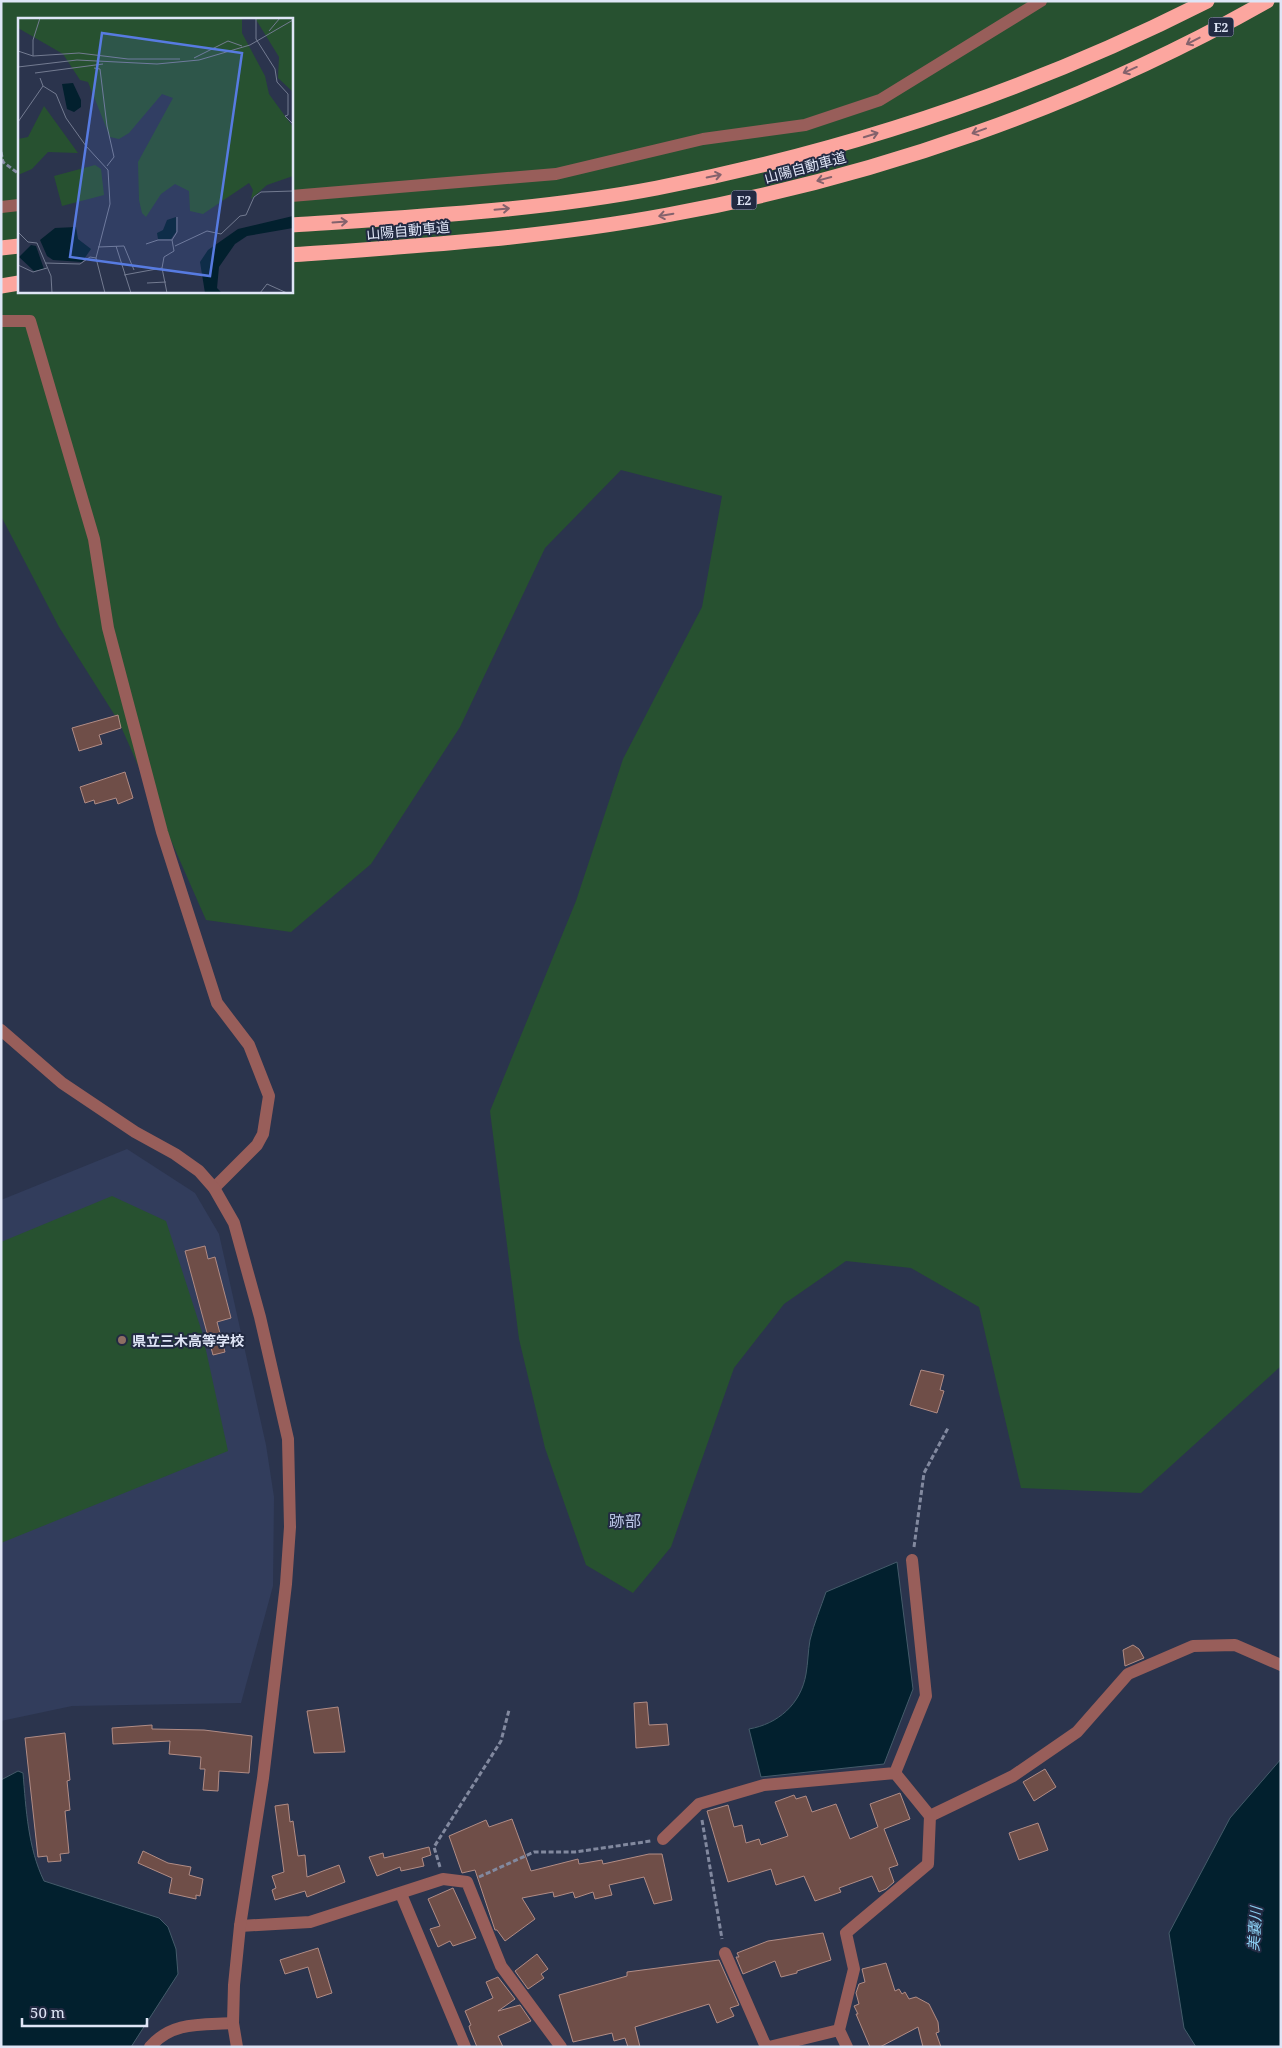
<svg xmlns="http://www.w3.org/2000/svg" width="1282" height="2048" font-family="'Noto Serif','Noto Sans JP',serif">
<rect width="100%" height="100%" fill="#2b344d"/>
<path fill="#323d5c" d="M127,1149l68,44 24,41 47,211 8,52 -1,89 -32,117 -169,3 -71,15v-521z"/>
<path fill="#275130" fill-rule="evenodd" d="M1,1h1280v1365l-140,127 -120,-5 -42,-181 -68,-39 -65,-7 -62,43 -50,64 -63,179 -38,46 -47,-28 -41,-117 -26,-109 -29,-228 86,-210 47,-142 79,-152 20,-111 -101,-26 -76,78 -85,179 -89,137 -80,68 -85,-12 -87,-198 -60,-95 -58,-111zM19,19h272v272h-272z
M112,1196l54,25 36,111 26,119 -227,92v-301z"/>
<path fill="#02202e" stroke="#445b6a" d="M897,1562l16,127 -29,75 -123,13 -12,-48c29,-5 52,-25 57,-55 2,-11 2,-23 4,-34 4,-17 11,-33 16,-48z
M1281,1759v288h-85l-12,-19 -15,-95 61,-115z
M18,1771l5,2c3,36 5,75 21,108l115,37 9,9 8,22 2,25 -47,73h-130v-267z"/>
<path fill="#6f4e48" stroke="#b18c85" d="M118,715l3,13 -22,7 3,9 -23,7 -7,-23z
M125,772l8,26 -15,6 -2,-6 -21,6 -1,-4 -9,3 -5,-16z
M205,1246l3,13 7,-2 16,61 -14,4 8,30 -12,3 -28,-104z
M921,1370l23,5 -4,15 4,1 -7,22 -27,-8z
M1133,1645l6,4 5,9 -19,8 -2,-16z
M647,1702l2,23 18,-1 2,21 -33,3 -2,-45z
M338,1707l7,45 -31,1 -7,-42z
M152,1725v4l52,1 48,6 -3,37 -30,-2 -1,20 -15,-1 2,-21h-5l1,-12 -32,-3 1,-13 -57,3 -1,-16z
M65,1733l5,47 -3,1 3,29 -5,1 4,42 -9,1 1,7 -13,1 -1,-6 -9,1 -13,-119z
M1045,1769l11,18 -22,14 -11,-19z
M900,1793l10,26 -26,10 14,36 -9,3 5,14 -8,7 -7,3 -7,-16 -33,12 2,4 -26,9 -11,-25 -28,9 -5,-16 -43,13 -21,-71 21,-6 6,22 8,-2 4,18 13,-4 2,6 27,-9 -13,-34 19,-7 2,4 10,-3 6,16 24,-8 14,35 28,-12 -8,-23z
M288,1804l2,18 3,-1 5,35 7,-1 2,22 32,-12 6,17 -38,15 -2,-6 -30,9 -3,-10 4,-2 -4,-12 12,-4 -9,-66z
M512,1819l19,52 47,-12 1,5 23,-4 1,4 46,-10h13l10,46 -18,4 -10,-27 -35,8 3,10 -17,4 -2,-7 -18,6 -2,-6 -19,5 -1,-5 -31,6 13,21 -30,22 -8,-11h-2l-20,-60 -13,3 -13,-37 37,-16 3,7z
M1038,1823l10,27 -29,10 -10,-27z
M429,1847l2,8 -9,3 2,8 -23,5 -1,-4 -23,9 -8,-19 14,-4 1,5z
M143,1851l25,12 23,4 -2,8 14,4 -3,17 -4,-1v4l-27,-6 3,-15 -34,-15z
M453,1888l23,50 -23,8 -3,-5 -12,6 -8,-18 10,-3 -12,-27z
M823,1933l8,27 -34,11v2l-16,4 -6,-16 -32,13 -7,-17h3l-2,-4 31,-12z
M318,1948l14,45 -15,5 -9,-31 -23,7 -5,-14z
M537,1954l11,15 -7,5 3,4 -16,11 -13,-18z
M719,1960l20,45 -9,3 4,8 -17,7 -8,-19 -74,23 5,20h-12l-3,-9 -11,3 -2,-8 -39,9 -14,-47 68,-19v-4z
M886,1963l9,28 4,-2 3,5 3,-2 4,7 7,-2 13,7 9,18 1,10 -3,1 5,14h-18l-5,-20 -38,20h-10l-14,-33h2l-4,-8 5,-2 -3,-11 3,-9 6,-2 -3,-13z
M498,1977l17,22 -17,12 22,-6 11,16 -33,15 5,11h-26l-7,-17 -1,-4 2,-1 -6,-14 28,-13 -7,-16z"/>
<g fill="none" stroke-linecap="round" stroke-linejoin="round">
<path stroke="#82899f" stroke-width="3" stroke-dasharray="5 2.5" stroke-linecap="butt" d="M1,152l2,10 16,12
M914,1547l10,-74 24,-45
M702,1820l20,119
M440,1867l-6,-20 67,-106 8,-31
M479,1877l55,-25h41l76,-11"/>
<path stroke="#985e5a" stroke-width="12" d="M291,196l265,-22 147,-35 102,-14 75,-25 161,-99
M1,207l18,-2
M1,321h29l64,218 14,89 54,204 55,171 32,42 20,51 -6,38 -6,11 -43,43
M930,1816l83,-40 64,-44 51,-58 65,-28 42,-1 46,20
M663,1839l36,-35 65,-19 131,-12 31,-77 -14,-136
M401,1894l64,153
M240,1926l70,-4 133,-43 24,3 34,84 60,81
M725,1953l41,94
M150,2047c22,-26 52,-22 83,-24
M769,2047l70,-17
M847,2047l-8,-17 15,-61 -8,-36 82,-69 2,-48 -35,-43"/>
<path stroke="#985e5a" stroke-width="12" d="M1,1030l61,53 73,49 40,22 24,17 15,17 20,35 26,94 28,122 2,88 -4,57 -23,194 -23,148 -6,59 -1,38 4,24"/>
<path stroke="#fca69f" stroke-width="15" d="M291,225c122,-8 246,-14 366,-37 191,-37 377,-99 550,-187
M1,248l18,-2
M291,255c126,-9 252,-17 376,-40 209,-38 415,-109 600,-214
M1,286l18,-3"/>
</g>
<defs><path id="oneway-shaft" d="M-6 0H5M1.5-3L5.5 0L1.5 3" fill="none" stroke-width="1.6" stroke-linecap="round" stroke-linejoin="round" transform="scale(1.25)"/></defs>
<g stroke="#84626c">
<use href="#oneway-shaft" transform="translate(1193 41) rotate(153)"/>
<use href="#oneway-shaft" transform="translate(1130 70) rotate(156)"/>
<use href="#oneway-shaft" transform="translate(979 131) rotate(160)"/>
<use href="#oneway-shaft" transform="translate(871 135) rotate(-17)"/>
<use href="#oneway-shaft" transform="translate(714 176) rotate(-12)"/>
<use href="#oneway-shaft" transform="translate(824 179) rotate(165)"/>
<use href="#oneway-shaft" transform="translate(502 209) rotate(-5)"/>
<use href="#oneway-shaft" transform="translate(666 215) rotate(170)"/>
<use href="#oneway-shaft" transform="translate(340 222) rotate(-4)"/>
</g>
<circle fill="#8d6e63" stroke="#222a42" stroke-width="2" cx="122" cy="1340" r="5"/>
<g text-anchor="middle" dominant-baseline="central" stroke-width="4" stroke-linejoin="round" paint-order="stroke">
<g fill="#222a42" stroke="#a6adc0" stroke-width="1">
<rect x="1208.5" y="17.5" width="25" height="19" rx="4"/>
<rect x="731.5" y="190.5" width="25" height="19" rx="4"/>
</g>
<g font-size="12" font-weight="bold" fill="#dfe5f6">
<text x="1221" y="27">E2</text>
<text x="744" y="200">E2</text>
</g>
<g font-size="14" fill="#dfe5f6" stroke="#222a42">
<text transform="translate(805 167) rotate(-15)">山陽自動車道</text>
<text transform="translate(408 230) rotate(-5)">山陽自動車道</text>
</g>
<g font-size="14" font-weight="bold" fill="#dfe5f6" stroke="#222a42" text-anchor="start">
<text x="132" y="1340">県立三木高等学校</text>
</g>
<g font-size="15" font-style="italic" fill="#8ccff3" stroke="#222a42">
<text transform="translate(1254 1929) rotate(-86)">美嚢川</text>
</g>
<g font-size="16" fill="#b7c2e2" stroke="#222a42">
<text x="625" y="1521">跡部</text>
</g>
</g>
<g transform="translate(18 18)">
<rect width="275" height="275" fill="#2b344d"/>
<path d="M0,0h224v15l23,43 4,18 24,33v49l-26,9 -16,14 2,-9 -4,-7 -46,31 -13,-3 -1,-20 -14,-7 -14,10 -15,23 -4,-4 -3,-13 -1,-38 35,-64 -11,-4 -33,39 -10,6 -9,-2 -22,-55 -8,-2 -17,-26 -45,-26zM237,0h38v74l-15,-14 1,-21zM26,88l34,47 -30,-1 -16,17 -14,6v-36l10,-2zM77,147l6,4 3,26 -42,11 -8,-30z" fill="#275130"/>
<path d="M55,65l8,17v7l-7,5 -7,-3 -5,-25zM275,198v12l-46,8 -12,8 -16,23 -2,21 5,5h-17l-5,-31 8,-12 30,-21zM158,199v15l-5,7h-13l-1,-6 6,-3 4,-10zM58,209l2,12 13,10 -9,13 -29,-2 -6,-4 -7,-16 15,-12zM13,227l5,1 8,23 -10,2 -15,-14z" fill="#02202e"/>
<path fill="none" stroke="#737b91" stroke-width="1" d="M238,0v21l19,30 2,13 11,12v21l-3,1 8,8M251,13l11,-13M0,33l15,5 46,-3 49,6h52M15,38v-16l7,-22M176,40l34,-17 14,5M0,49l59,-7 80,4 42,-4 51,-15 43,-25M76,50l6,1 7,57 7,31 -7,9M17,55l68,-9M22,60l3,8 13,8 10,24 20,28 22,24 2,34 -14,54 9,35M0,104l25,-36M0,214l10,10 9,1 14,33 1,17M128,226l12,-4h14l5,-8v-15M98,228l15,47M157,228l32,-15 14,3 19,-18 6,-1 8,-18 7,-5 32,-1M80,229l26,-1 10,24M27,245l35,1 10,-7 6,1M0,247l15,7 14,-4M106,257l38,-7M129,265l19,-1M149,275l-5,-25 2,-11 10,-6 -2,-11M242,275l7,-9 20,9"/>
<path fill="#577be1" fill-opacity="0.15" stroke="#577be1" stroke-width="2.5" d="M84,15l140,20 -32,223 -140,-19z"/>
<rect width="275" height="275" fill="none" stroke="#dfe5f6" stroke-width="2.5"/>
</g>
<rect width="1282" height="2048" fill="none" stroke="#dfe5f6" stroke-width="5"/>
<path d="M22 2018v8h125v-8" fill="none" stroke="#dfe5f6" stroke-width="2.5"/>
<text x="30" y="2018" font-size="15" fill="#dfe5f6" stroke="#222a42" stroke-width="4" paint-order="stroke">50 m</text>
</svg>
